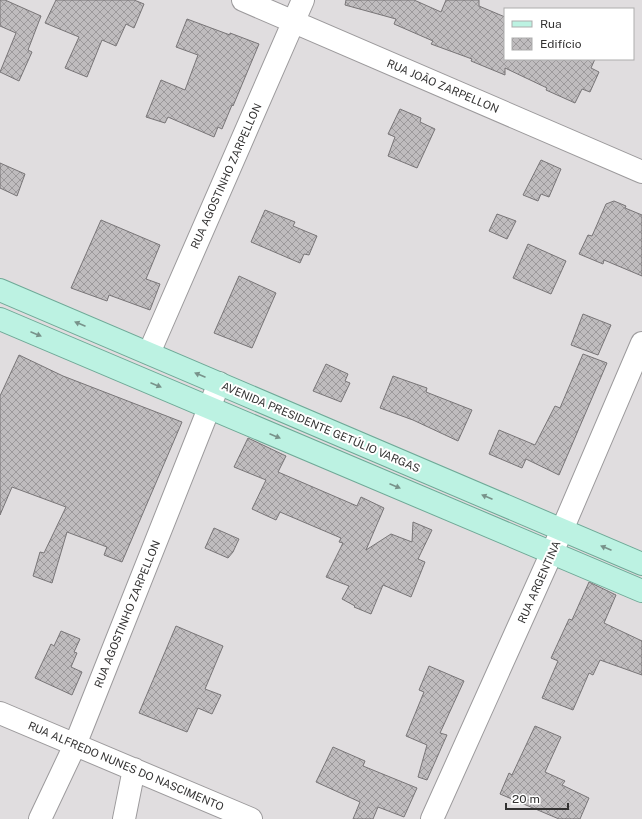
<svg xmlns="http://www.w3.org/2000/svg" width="642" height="819" font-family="'Public Sans',sans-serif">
<defs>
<pattern id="building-cross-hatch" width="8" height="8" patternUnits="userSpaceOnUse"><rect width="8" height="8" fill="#bfbcbe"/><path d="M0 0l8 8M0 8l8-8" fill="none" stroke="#9c999b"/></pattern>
</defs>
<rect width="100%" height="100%" fill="#e0dddf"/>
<path fill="url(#building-cross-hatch)" stroke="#787577" d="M0,0h5l36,16 -13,34 4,2 -13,29 -19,-9 16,-39 -16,-7z
M56,0h78l10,4 -10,24 -8,-4 -10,22 -14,-6 -15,37 -22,-9 14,-31 -34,-14z
M346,0h68l27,12 5,-12h33v6l26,11v42h90l-4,9 8,4 -9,20 -8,-3 -7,14 -29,-13 1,-2 -42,-20v7l-34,-14 1,-2 -41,-15 2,-3 -39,-17 2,-5 -51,-14z
M187,19l43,16v-2l29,11 -26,62 -1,-1 -10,24 -4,-2 -4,10 -46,-20 -3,6 -19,-6 15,-37 24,10 13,-35 -22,-8z
M400,109l21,9 -1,4 15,7 -18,39 -29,-12 7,-19 -7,-3z
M541,160l20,9 -12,28 -8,-3 -3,7 -15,-6z
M0,163l25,11 -8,22 -17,-8z
M614,201l12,5 -1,2 17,7v61l-38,-16 -1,4 -24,-10 9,-19 4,1 14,-32z
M265,210l30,12 -2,4 24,10 -8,19 -5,-1 -4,9 -49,-21z
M497,214l19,7 -9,18 -18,-8z
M101,220l59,25 -14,34 14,5 -10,26 -41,-15 -2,6 -36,-13z
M528,244l38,17 -15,33 -38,-16z
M239,276l37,17 -24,55 -38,-15z
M583,314l28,11 -13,30 -27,-10z
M583,354l24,9 -48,112 -33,-16 -4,9 -33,-14 10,-24 36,15 20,-39 5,2z
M19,355l44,21 119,46 -60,140 -18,-7 3,-8 -40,-15 -15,51 -19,-7 7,-24 4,1 22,-46 -54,-20 -12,28v-119z
M326,364l22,10 -3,7 5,2 -9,19 -28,-11z
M393,376l34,12 -1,4 46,18 -14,31 -45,-21 -33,-12z
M248,438l38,18 -8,16 79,34 4,-9 23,11 -18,42 25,-16 21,8 1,-20 19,8 -14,29 7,3 -14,35 -28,-12 -12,29 -17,-7 1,-1 -13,-7 7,-13 -23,-9 17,-34 -4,-1 2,-4 -61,-26 -4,8 -24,-11 14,-29 -32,-13z
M214,528l25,11 -6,13 -5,6 -23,-10z
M589,582l27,13 -12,28 38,18v34l-42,-15 -7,15 -4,-2 -16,37 -31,-12 16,-37 -7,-3 18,-39 3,1z
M176,626l47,20 -18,43 16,6 -9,19 -14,-6 -11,24 -48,-19z
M61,631l19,8 -6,13 3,1 -6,14 11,5 -10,23 -37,-17 16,-34 3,2z
M429,666l35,15 -24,52 7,2 -20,45 -9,-3 9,-32 -21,-9 18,-44 -5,-2z
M535,726l26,11 -16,35 20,9 -3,4 27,13 -9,21h-21l-59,-25 9,-21 3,2z
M333,747l32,14 -2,5 54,22 -13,29 -26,-10 -5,12h-20l7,-17 -44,-20z"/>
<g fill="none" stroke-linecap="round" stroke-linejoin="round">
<defs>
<path id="minor" d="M243,0l399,172
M149,353l154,-353
M0,713l251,106
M40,819l35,-74 144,-362
M124,819l10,-50
M432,819l130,-289 80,-187"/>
<path id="major" d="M0,290l642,274
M0,319l642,272"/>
</defs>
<use href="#minor" stroke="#9c9a9c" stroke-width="24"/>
<use href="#major" stroke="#6fa997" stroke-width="24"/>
<use href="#minor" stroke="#fff" stroke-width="22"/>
<use href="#major" stroke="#bcf2e2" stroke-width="22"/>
</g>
<defs><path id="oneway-solid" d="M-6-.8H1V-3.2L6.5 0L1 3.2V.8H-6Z"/></defs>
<g fill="#78928a">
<use href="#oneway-solid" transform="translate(80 324) rotate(-157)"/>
<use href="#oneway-solid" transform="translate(36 334) rotate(23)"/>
<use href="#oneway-solid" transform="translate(200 375) rotate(-157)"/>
<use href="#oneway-solid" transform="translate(156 385) rotate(23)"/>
<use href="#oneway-solid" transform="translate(275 436) rotate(23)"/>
<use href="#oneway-solid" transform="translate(395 486) rotate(23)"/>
<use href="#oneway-solid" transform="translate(487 497) rotate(-157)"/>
<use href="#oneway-solid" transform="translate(606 548) rotate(-157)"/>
</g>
<g text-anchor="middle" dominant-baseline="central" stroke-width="4" stroke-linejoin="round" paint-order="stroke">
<g font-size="11" fill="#333232" stroke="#fff">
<text transform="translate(443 86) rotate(23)">RUA JOÃO ZARPELLON</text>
<text transform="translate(226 176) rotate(-66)">RUA AGOSTINHO ZARPELLON</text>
<text transform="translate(321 427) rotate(23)">AVENIDA PRESIDENTE GETÚLIO VARGAS</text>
<text transform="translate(539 582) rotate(-66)">RUA ARGENTINA</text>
<text transform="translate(127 614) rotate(-68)">RUA AGOSTINHO ZARPELLON</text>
<text transform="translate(126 766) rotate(23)">RUA ALFREDO NUNES DO NASCIMENTO</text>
</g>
</g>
<rect x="504" y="8" width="130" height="52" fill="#ffffff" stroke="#adadad"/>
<rect x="512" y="21" width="20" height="6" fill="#bcf2e2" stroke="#adadad"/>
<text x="540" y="28" font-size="12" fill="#333232">Rua</text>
<rect x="512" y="38" width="20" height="12" fill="url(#building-cross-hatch)" stroke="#adadad"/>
<text x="540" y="48" font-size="12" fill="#333232">Edifício</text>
<path d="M506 803v6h62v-6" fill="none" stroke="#333232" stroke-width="2"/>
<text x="512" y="803" font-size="12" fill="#333232" stroke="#ffffff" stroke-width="3" paint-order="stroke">20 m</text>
</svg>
